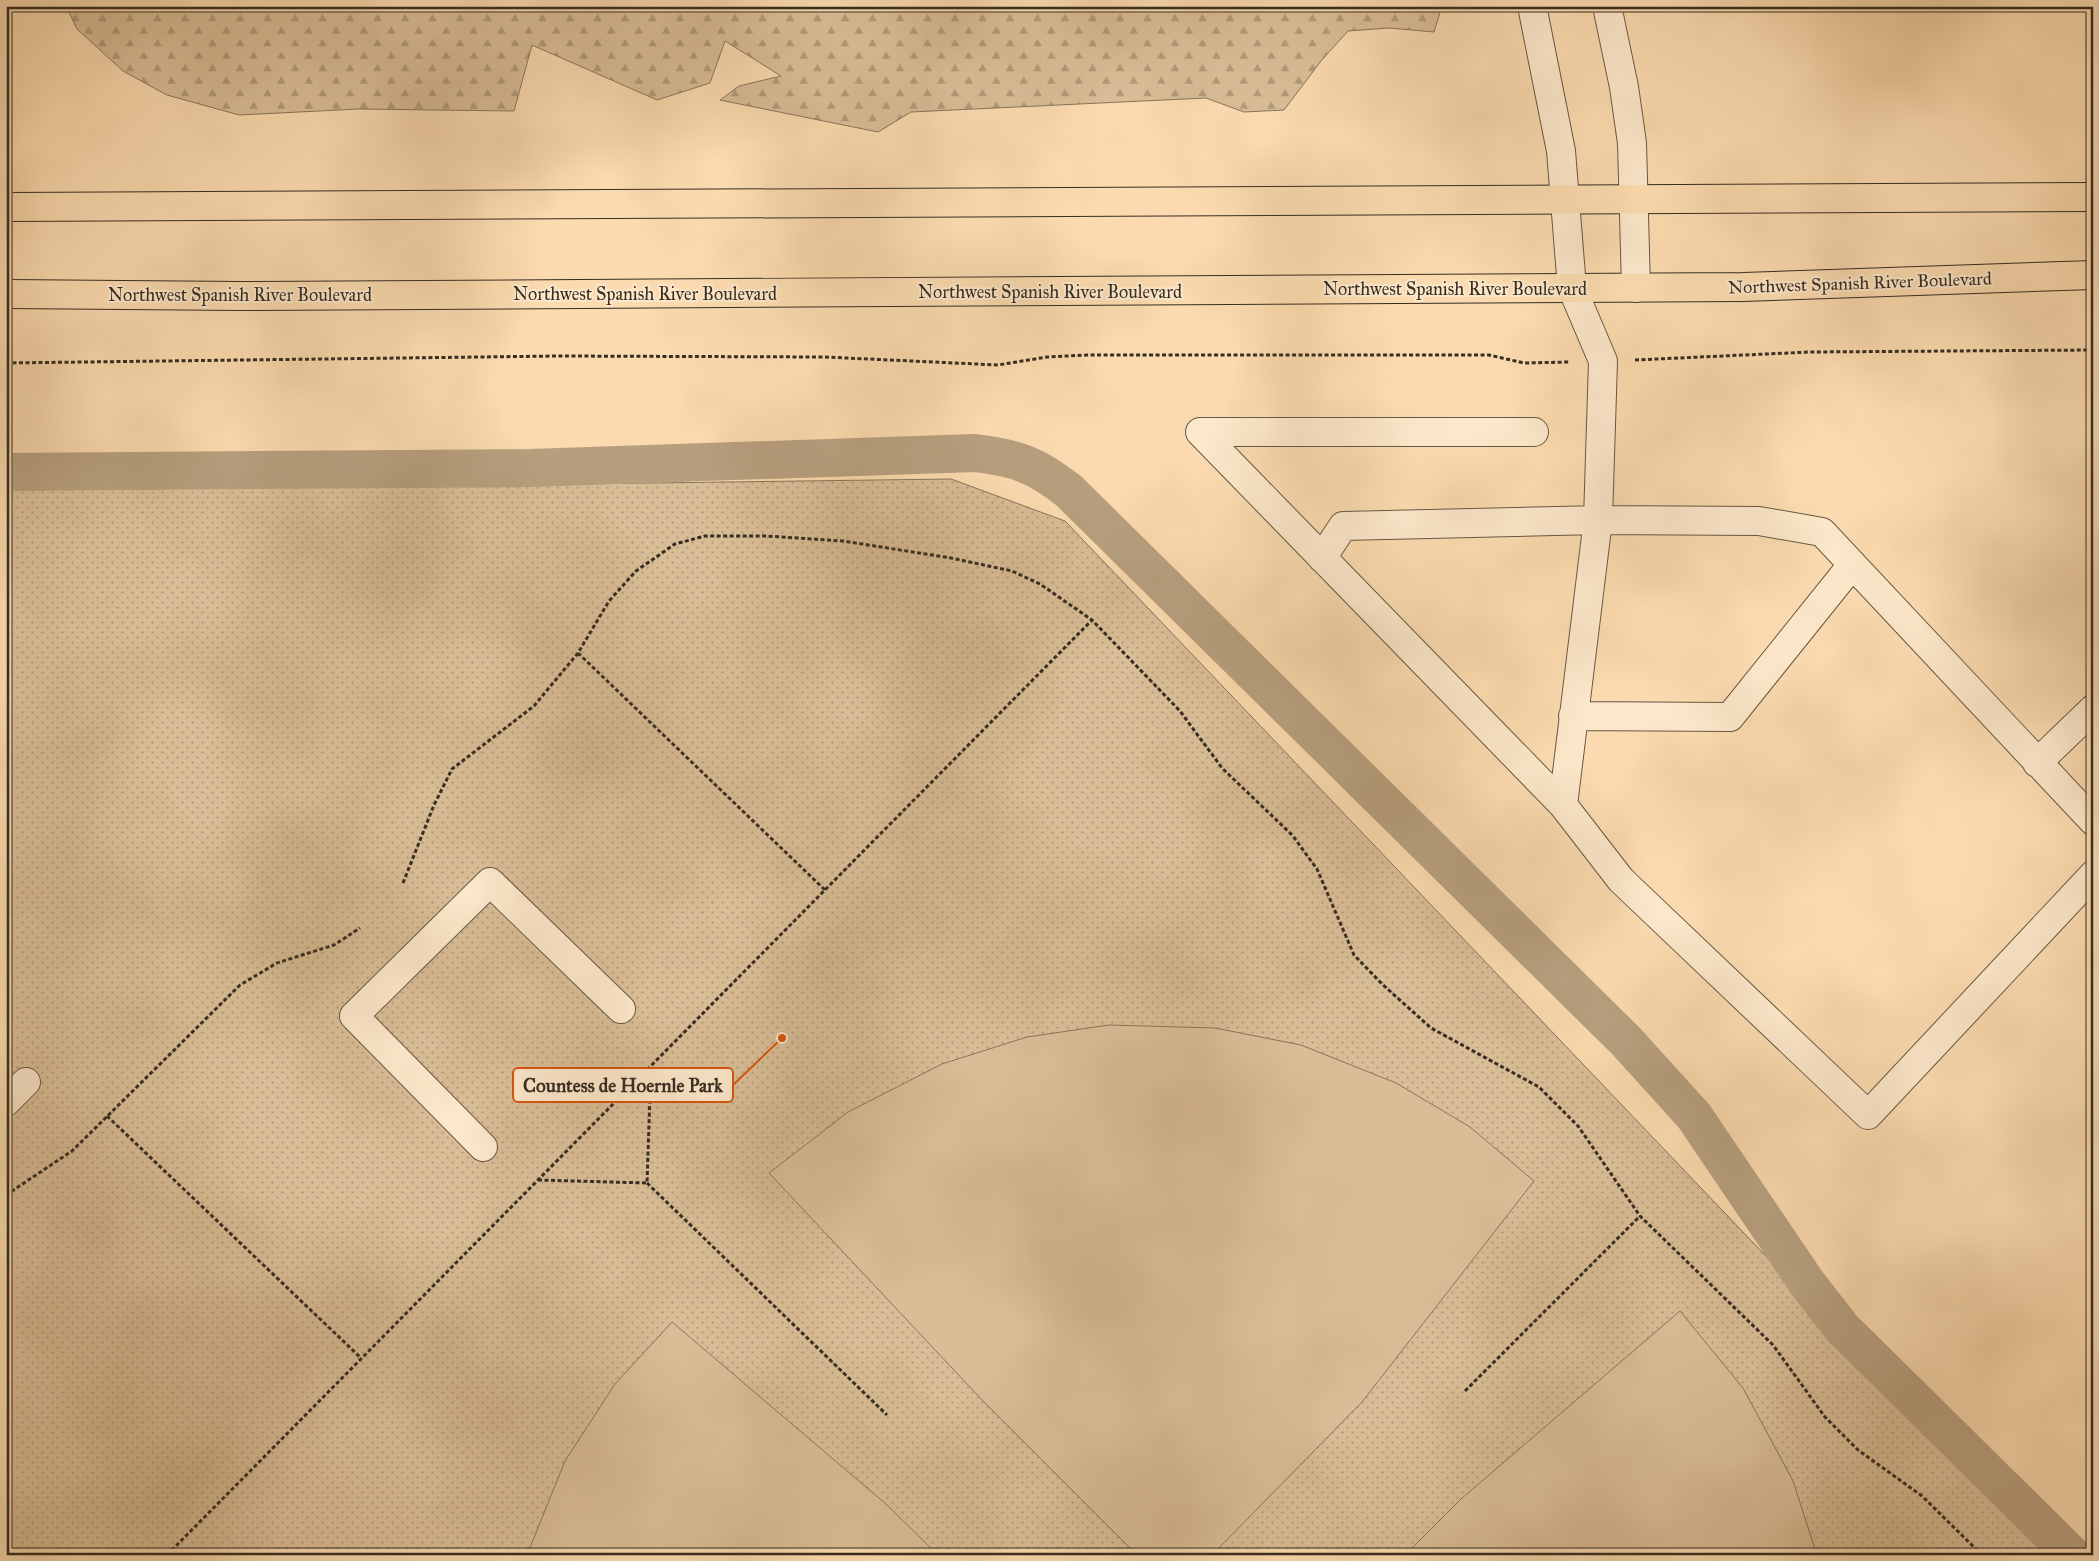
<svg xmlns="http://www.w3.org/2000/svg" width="2099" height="1561" font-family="'IM FELL Great Primer',serif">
<defs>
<pattern id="forest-firs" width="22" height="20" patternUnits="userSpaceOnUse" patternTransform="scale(1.25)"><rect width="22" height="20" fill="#d9bd96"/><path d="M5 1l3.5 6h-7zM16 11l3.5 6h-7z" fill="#b19a7a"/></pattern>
<pattern id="park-dots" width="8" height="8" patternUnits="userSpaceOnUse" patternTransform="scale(1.25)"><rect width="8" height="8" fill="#d9bd96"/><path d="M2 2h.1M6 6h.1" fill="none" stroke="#b19a7a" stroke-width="1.8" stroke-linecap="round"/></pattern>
</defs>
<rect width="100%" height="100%" fill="#fadaae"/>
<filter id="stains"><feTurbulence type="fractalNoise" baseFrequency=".004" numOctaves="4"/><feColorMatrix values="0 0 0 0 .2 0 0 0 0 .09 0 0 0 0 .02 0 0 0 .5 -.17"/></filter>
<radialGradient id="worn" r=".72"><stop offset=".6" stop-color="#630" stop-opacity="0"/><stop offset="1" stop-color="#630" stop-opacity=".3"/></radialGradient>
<path fill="url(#forest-firs)" stroke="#88755c" d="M66,6h1376l-8,26 -45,-4 -41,3 -27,30 -37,49 -40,2 -38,-14 -295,14 -33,20 -158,-32 19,-14 42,-10 -56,-35 -15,42 -53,17 -125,-55 -18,66 -155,-2 -120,6 -72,-20 -44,-24 -46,-42z"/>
<path fill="url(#park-dots)" stroke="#88755c" d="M6,472l344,15 601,-8 114,42 986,1034h-2045z"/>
<path fill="#d9bd96" stroke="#88755c" d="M1109,1025l106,3 86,17 95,38 74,44 64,54 -172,221 -150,153h-75l-154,-154 -214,-228 79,-61 94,-48 85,-27z
M1680,1311l63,77 50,93 24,74h-412l56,-56z
M672,1322l214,182 52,51h-411l38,-94 50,-77z"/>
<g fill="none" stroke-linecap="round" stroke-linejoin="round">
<path stroke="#b79f7e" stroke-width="38" d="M6,472l524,-4 445,-15c42,5 61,12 94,38l557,550 68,75 113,167 35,45 230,227"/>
<defs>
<path id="minor" d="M1532,6l29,145 11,137 31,73 -5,159 161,1 63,11 271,289
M1607,6l17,81 8,56 4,145
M1322,558l21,-32 255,-6 -35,285 -363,-373h334
M1573,716l157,1 122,-152
M2037,763l56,-54
M1563,805l58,75 247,235 225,-240
M6,1102l20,-20
M483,1147l-129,-131 136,-134 131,127"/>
<path id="major" d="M6,207l2087,-10
M6,294l234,2 1503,-9 350,-12"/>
</defs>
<use href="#minor" stroke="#675845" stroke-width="30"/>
<use href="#major" stroke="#362d22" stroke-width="30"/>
<path stroke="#362d22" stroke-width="3" stroke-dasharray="4 2.5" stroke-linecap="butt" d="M1635,360l175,-8 283,-2
M6,363l552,-7 267,1 173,8 49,-8 40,-2h402l35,8 45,-1
M578,653l247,237
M403,883l31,-78 18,-36 82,-63 44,-53 31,-52 27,-30 39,-27 30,-8h61l77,5 108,17 61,13 28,13 52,36 88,91 42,57 71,68 24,33 37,86 28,29 49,44 108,59 39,39 62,90 133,129 52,72 33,33 64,46 60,59
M107,1116l254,242
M538,1180l109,3 4,-117
M647,1183l240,232
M6,1195l66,-44 168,-166 37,-22 57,-18 26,-17
M1465,1391l175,-175
M167,1555l925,-935"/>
<use href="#minor" stroke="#fce7ca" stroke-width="28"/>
<use href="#major" stroke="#fadaae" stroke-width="28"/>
</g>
<g text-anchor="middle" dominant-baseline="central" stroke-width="4" stroke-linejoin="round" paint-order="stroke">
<g font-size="18" fill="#362d22" stroke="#fce7ca">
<text transform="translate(1860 283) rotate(-2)">Northwest Spanish River Boulevard</text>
<text x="1455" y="289">Northwest Spanish River Boulevard</text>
<text x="1050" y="292">Northwest Spanish River Boulevard</text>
<text x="645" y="294">Northwest Spanish River Boulevard</text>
<text x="240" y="295">Northwest Spanish River Boulevard</text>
</g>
</g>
<path fill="none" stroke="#d6550e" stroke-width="2" d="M782 1038L733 1085"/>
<circle fill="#d6550e" stroke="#fce7ca" stroke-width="2" cx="782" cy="1038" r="5"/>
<rect fill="#fce7ca" stroke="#d6550e" stroke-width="2" x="513" y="1068" width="220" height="34" rx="5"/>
<g font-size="19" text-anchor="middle" font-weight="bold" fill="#362d22">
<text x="623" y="1092">Countess de Hoernle Park</text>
</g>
<rect width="2099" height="1561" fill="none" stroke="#fadaae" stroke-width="25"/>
<rect x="8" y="8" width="2084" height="1546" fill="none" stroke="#362d22" stroke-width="2.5"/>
<rect x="12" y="12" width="2074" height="1536" fill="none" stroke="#362d22"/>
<rect width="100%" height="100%" filter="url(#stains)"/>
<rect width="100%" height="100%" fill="url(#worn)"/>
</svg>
